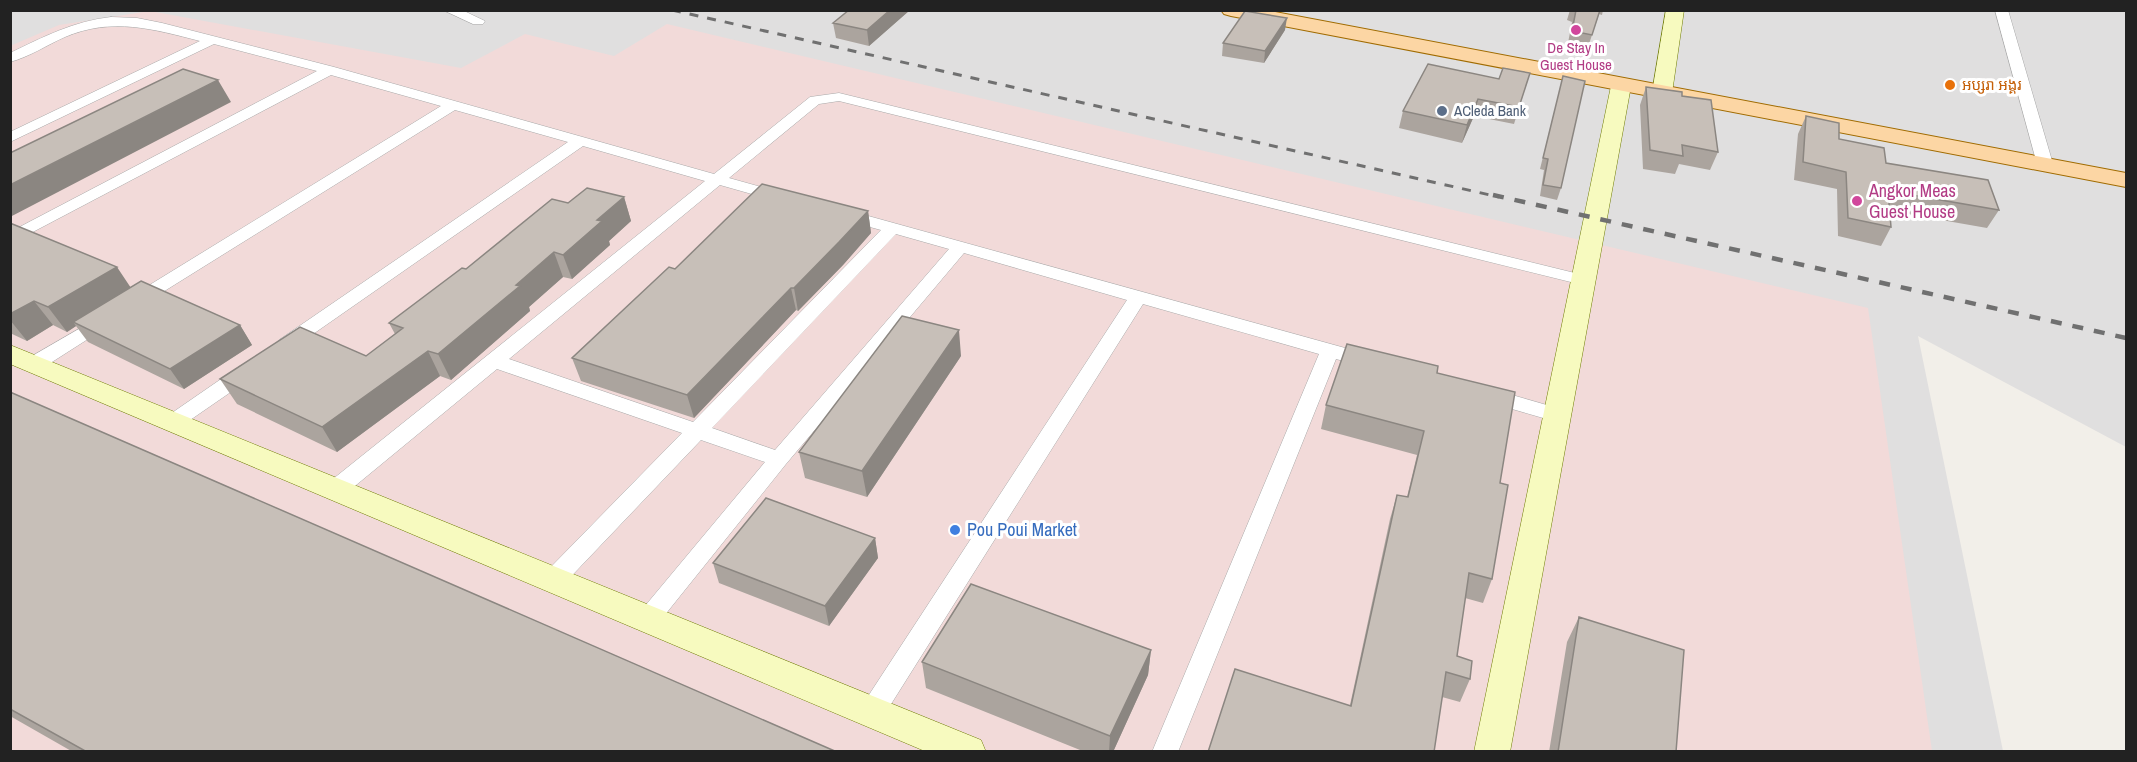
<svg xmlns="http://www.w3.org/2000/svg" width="2137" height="762" viewBox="0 0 2137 762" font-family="'Archivo Narrow','Noto Sans Khmer',sans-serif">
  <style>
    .residential { fill: #e0dfdf }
    .commercial { fill: #f2dad9 }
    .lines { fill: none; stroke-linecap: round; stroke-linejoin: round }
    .street-casing { stroke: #a9a9a9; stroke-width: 1 }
    .secondary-casing { stroke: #707d05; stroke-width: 1 }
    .primary-casing { stroke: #a06b00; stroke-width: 2 }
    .street { fill: #fff; fill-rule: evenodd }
    .secondary { fill: #f7fabf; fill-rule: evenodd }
    .primary { fill: #fcd6a4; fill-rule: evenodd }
    .rail-far1 { stroke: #707070; stroke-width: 3; stroke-dasharray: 9 9; stroke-linecap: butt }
    .rail { stroke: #707070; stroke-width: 4.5; stroke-dasharray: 11 11; stroke-linecap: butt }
    .wall { fill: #aba49e }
    .shaded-wall { fill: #8b8681 }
    .building { fill: #c7bfb8; stroke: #8b8681; stroke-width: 1.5 }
    .hotel-dot { fill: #d1479c; stroke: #fff; stroke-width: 2 }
    .food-dot { fill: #e8710a; stroke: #fff; stroke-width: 2 }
    .service-dot { fill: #5c6f8a; stroke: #fff; stroke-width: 2 }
    .shop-dot { fill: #3f7fe0; stroke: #fff; stroke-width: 2 }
    .labels { text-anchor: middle; stroke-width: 6; stroke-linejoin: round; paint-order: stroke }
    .far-hotel-label { font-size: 15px; fill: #b23c85; stroke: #fff }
    .far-food-label { font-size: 15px; fill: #c56008; stroke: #fff; text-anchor: start }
    .far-service-label { font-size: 15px; fill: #4e5e75; stroke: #fff; text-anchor: start }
    .hotel-label { font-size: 18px; fill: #b23c85; stroke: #fff; text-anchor: start }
    .shop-label { font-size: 18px; fill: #366cbe; stroke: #fff; text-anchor: start }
  </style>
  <rect width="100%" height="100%" fill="#f2efe9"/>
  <path class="residential" d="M10,11H2126V447L1918,336L2003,751H11Z"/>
  <path class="commercial" d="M150,11L461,68L525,34L614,56L667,24L1868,308L1932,751H11L10,46L59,25Z"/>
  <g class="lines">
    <g class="street-casing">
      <path id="street" d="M443,10H462L485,21L483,24H473Z
        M1995,10H2008L2053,164L2051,167H2039L2037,164Z
        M111,17L137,18L162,23L334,67L714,174L810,97L839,93L1583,275L1589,276L1592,280L1589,284L1583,285L839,101L819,104L729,178L786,194L788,197L786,200L780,202L720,185L509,359L693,422L881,230L837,218L835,214L843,209L1374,356L1377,361L1374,366L1367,367L1336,359L1178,752H1152L1319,354L1143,304L881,720L872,723L863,720L859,712L863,704L1127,300L964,253L786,464L656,626L648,629L640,626L636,619L640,612L765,462L701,440L561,587L553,589L545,587L541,580L545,573L682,433L497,369L344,495L336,497L328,495L325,489L328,483L705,181L583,146L293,348L286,350L279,348L277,344L279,340L568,142L455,110L142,305H130L127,301L130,297L441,106L331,75L10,244V232L317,71L214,44L10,142V132L200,41C153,29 112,17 65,37C47,45 29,57 10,62V53C43,37 74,21 111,17ZM896,234L949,249L775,450L712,428Z
        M103,315L110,317L112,321L110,325L41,369L34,370L27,369L24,364L27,359Z
        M247,364L254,366L257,371L254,376L180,427L173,429L166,427L163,422L166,417L240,366Z
        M1488,388L1564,410L1567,415L1564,420L1557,422L1481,400L1478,395L1481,390Z"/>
    </g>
    <g class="secondary-casing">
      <path id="secondary" d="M1666,10H1684L1672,93L1669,97H1655L1652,93Z
        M1621,80L1628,82L1631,86L1510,752H1474L1611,86L1614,82Z
        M10,345L981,740L986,752H927L10,364Z"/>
    </g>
    <g class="primary-casing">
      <path id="primary" d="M1221,10H1265L2126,173V187L1231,16L1224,14Z"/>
    </g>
    <use href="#street" class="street"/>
    <use href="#secondary" class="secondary"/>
    <use href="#primary" class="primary"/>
    <path class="rail-far1" d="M672,10L1499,197"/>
    <path class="rail" d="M1493,195L2126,338"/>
  </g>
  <path class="wall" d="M910,10L869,46L836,38L833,23Z
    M1570,10H1603L1602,15L1599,14L1588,47L1568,43L1572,22L1567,20Z
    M1285,30L1264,63L1222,56L1223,43Z
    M1530,73L1514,124L1474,116L1462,143L1399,128L1403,111L1499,79Z
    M1563,76L1561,188L1557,200L1540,196L1544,170L1540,169Z
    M1646,87L1682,96L1718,152L1710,170L1679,164L1675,174L1643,169L1640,105Z
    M1806,116L1839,139L1886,163L1999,210L1987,228L1890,211L1891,227L1881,246L1838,236L1837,189L1794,180L1798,134Z
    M624,197L631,221L609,241L610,245L572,279L563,277L529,307L530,311L451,380L440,376L337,452L237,404L220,379L366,356L395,334L389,323L466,269L568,203Z
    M868,211L871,233L843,265L798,311L796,310L694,418L581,381L572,358L675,269Z
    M10,223L130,287L240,325L252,345L184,389L88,342L76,326L67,332L53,325L27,341L10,333Z
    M961,356L867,497L805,478L799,452Z
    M1437,373L1500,483L1492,579L1483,603L1465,598L1457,656L1470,679L1460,702L1442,697L1434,752L1350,705L1390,519L1397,495L1407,497L1417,455L1321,429L1326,405Z
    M10,392L837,752H73L10,716Z
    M875,538L878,558L829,626L719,583L713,563Z
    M1579,617L1676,752H1549L1567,642Z
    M1151,650L1148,675L1113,752H1085L926,688L922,662Z"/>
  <path class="shaded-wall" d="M890,10H910L869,46L867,30Z
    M1287,18L1285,30L1264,63L1265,51Z
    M218,80L231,102L10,217V185Z
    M1478,99L1474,116L1462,143L1467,125Z
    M624,197L631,221L609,241L610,245L572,279L563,255L597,220Z
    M868,211L871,233L843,265L798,311L794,288Z
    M554,252L563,277L529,307L530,311L451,380L438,354L516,285Z
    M117,267L133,291L73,322L76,326L67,332L48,307Z
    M791,288L796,310L694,418L687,395Z
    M34,301L53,325L27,341L10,320V314Z
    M240,325L252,345L184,389L170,369Z
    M959,330L961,356L867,497L862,471Z
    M428,351L440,376L337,452L322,427Z
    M875,538L878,558L829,626L825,606Z
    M1151,650L1148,675L1113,752H1109L1110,736Z"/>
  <path class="building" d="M849,10H890L867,30L833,23Z
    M1576,10H1600L1592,35L1572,31Z
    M1245,11L1287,18L1265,51L1223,43Z
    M1428,64L1499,79L1503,68L1530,73L1519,107L1478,99L1467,125L1403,111Z
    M183,69L218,80L10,185V153Z
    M1563,76L1585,81L1561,188L1543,185L1548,159L1543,158Z
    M1646,87L1682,92V96L1711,100L1718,152L1682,145L1683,156L1650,150Z
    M1806,116L1839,123V139L1884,148L1886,163L1988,180L1999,210L1888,191L1891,227L1848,218L1846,172L1803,162Z
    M762,184L868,211L839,242L794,288H791L687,395L572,358L669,267L675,269Z
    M587,188L624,197L597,220L602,221L563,255L554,252L516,285L520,286L438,354L428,351L322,427L220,379L300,327L366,356L403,328L389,323L462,268L466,269L552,199L568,203Z
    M10,223L117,267L48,307L34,301L10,314Z
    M141,281L240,325L170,369L73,322Z
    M902,316L959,330L862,471L799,452Z
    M1347,344L1438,366L1437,373L1515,392L1500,483L1508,485L1492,579L1469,573L1457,656L1472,661L1470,679L1446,672L1434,752H1208L1235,669L1351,706L1397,495L1408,497L1424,431L1326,405Z
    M10,392L837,752H87L10,709Z
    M766,498L875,538L825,606L713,563Z
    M971,584L1151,650L1110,736L922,662Z
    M1579,617L1684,650L1676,752H1558Z"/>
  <g class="hotel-dot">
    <circle cx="1576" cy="30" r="6"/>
    <circle cx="1857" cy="201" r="6"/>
  </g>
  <circle class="food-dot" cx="1950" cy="85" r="6"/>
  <circle class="service-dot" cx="1442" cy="111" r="6"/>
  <circle class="shop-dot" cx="955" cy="530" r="6"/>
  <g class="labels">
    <g class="far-hotel-label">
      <text x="1576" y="53">De Stay In<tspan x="1576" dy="17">Guest House</tspan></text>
    </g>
    <g class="far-food-label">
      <text x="1962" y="90">អប្សរា អង្គរ</text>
    </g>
    <g class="far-service-label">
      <text x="1454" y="116">ACleda Bank</text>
    </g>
    <g class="hotel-label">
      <text x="1869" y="197">Angkor Meas<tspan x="1869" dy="21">Guest House</tspan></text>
    </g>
    <g class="shop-label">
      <text x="967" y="536">Pou Poui Market</text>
    </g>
  </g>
  <rect width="2137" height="762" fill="none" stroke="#222222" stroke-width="24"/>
</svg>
